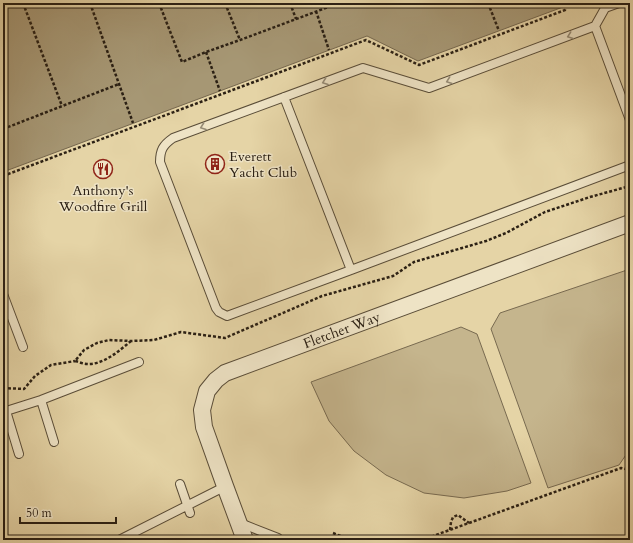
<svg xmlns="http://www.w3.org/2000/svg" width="633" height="543" viewBox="0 0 633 543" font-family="Cardo,serif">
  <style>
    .pitch { fill: #c5b58d; stroke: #786a50 }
    .water { fill: #a69774; stroke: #75674e }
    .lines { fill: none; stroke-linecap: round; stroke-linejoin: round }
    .service-casing { stroke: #5a4d38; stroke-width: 10 }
    .minor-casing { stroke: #5a4d38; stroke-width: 18 }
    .path { stroke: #2b2014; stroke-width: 2.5; stroke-dasharray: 3 2; stroke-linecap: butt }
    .service { stroke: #eee3c5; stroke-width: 8 }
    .minor { stroke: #eee3c5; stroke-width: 16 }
    .oneway { stroke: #968b75 }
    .labels { text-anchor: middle; stroke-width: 3; stroke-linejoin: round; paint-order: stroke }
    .poi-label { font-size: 14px; fill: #2b2014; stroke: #eee3c5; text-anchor: start }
    .street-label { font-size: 14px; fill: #2b2014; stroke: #eee3c5 }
  </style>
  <rect width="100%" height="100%" fill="#e5d4a6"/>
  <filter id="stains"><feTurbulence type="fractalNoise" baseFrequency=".005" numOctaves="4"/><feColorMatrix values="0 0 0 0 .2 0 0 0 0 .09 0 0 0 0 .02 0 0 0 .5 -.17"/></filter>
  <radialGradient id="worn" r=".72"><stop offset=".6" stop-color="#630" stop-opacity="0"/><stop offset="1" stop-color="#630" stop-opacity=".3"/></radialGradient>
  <path class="pitch" d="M630,269V449L619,465L548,488L491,329L500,313Z
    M461,327L477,334L531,483L507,491L464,498L424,493L386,475L354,451L329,421L311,382Z"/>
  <path class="water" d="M3,3H564L563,7L418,61L367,36L3,172Z"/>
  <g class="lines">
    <g class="service-casing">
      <path id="service" d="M608,3L595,26L429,88L363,68L173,138C163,145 160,150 160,162L216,308L219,312L227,316L351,270L630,165
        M605,8L619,3
        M595,26L630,120
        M284,97L351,270
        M3,294L23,347
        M41,400L54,442
        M6,411L19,454
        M3,412L41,400L139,362
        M180,484L190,513
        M240,523L278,538
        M119,540L224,487L225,486"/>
    </g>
    <g class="minor-casing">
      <g id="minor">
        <path id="s1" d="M245,540L225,486L204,427L202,410L207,391L216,380L225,373L630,223"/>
      </g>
    </g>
    <path class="path" d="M23,3L62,106
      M90,3L133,123
      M159,3L182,62L206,52L240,40L339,3
      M225,3L240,40
      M290,3L296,19
      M488,3L499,31
      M316,11L329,50
      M206,52L220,91
      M3,129L119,84
      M3,176L366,40L419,65L565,10L568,3
      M131,341C119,351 103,365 87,364C83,364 79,362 75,361L84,350L97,343L109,340L131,341L154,340L181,332L225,338L322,296L393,276L414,262L486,241L506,233L545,212L590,197L630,186
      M3,388L24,389L35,376L51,365L75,361
      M450,530L451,522L453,517L458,515L469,523
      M333,533L351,540
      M422,540L621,468L630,470"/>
    <use href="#service" class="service"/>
    <use href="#minor" class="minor"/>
  </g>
  <defs><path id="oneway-chevron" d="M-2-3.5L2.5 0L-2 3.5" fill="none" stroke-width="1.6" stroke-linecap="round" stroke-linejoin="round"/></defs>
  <g class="oneway">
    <use href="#oneway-chevron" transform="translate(570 36) rotate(160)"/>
    <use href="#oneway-chevron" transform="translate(449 81) rotate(160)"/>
    <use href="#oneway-chevron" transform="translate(325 82) rotate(160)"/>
    <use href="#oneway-chevron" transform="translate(203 127) rotate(160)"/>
  </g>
  <defs>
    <g id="building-ring" transform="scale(1)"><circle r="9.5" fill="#eee3c5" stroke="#8f2418" stroke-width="1.5"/><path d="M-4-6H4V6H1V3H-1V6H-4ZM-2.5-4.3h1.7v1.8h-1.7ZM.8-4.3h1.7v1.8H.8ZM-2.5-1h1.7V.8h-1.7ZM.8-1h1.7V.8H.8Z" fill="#8f2418"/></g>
    <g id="restaurant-ring" transform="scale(1)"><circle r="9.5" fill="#eee3c5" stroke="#8f2418" stroke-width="1.5"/><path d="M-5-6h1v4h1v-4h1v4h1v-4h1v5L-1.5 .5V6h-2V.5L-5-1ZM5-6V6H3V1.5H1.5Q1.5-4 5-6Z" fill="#8f2418"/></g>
  </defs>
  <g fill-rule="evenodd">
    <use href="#building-ring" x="215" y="164"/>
    <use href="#restaurant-ring" x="103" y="169"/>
  </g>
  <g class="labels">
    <g class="poi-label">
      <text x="229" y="161">Everett<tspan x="229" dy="16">Yacht Club</tspan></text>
      <text x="103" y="195" text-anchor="middle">Anthony's<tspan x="103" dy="16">Woodfire Grill</tspan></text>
    </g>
    <g class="street-label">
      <text dy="5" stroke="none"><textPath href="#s1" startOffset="307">Fletcher Way</textPath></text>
    </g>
  </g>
  <rect width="633" height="543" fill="none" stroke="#e5d4a6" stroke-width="16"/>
  <rect x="4" y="4" width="625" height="535" fill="none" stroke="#2b2014" stroke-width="2"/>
  <rect x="8" y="8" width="617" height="527" fill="none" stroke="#2b2014"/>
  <path d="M20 517v6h96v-6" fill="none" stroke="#2b2014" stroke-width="2"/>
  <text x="26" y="517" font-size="12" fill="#2b2014" stroke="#eee3c5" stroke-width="3" paint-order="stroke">50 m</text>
  <rect width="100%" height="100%" filter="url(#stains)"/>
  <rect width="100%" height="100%" fill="url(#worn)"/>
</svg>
